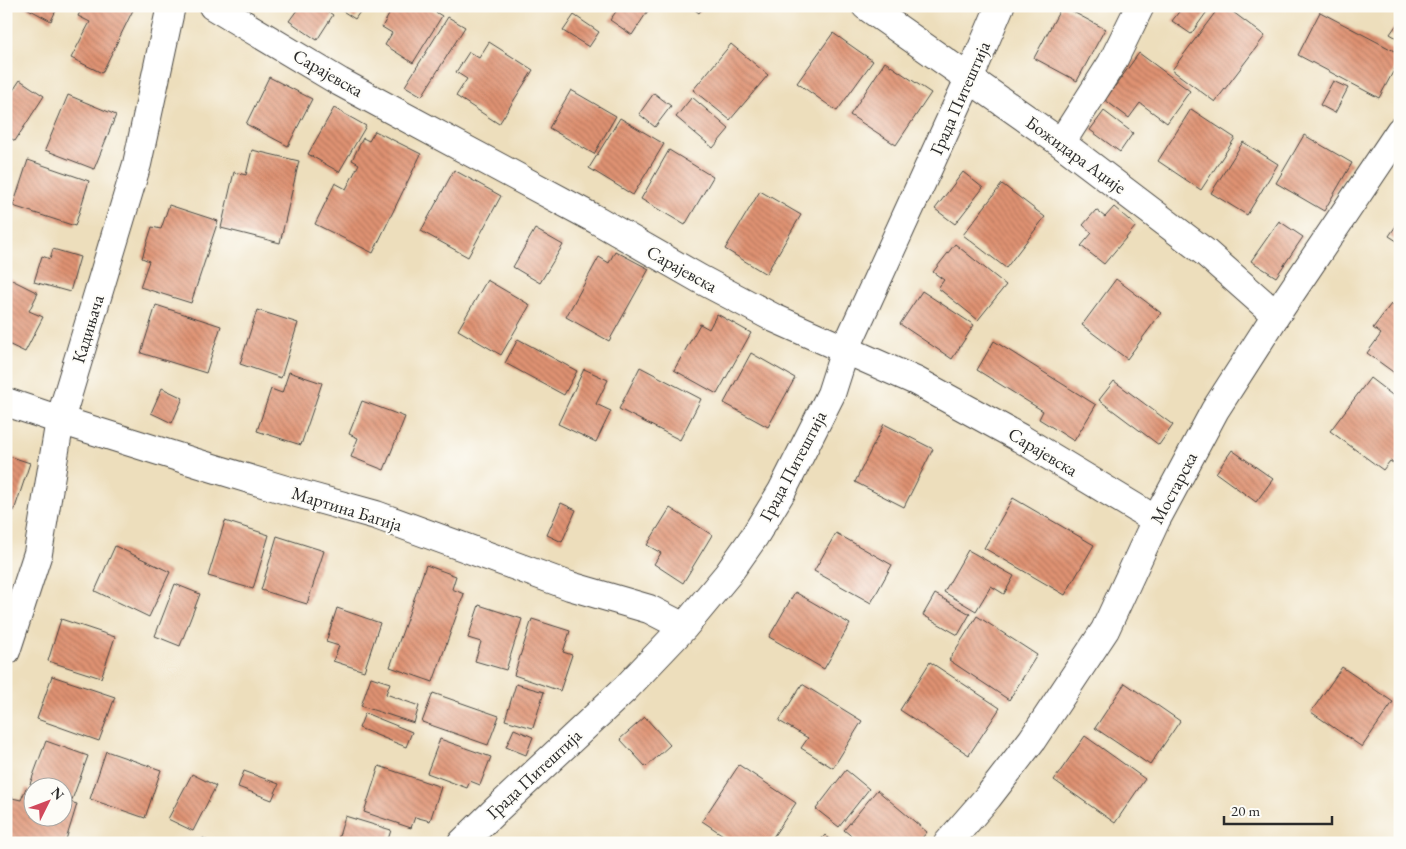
<svg xmlns="http://www.w3.org/2000/svg" width="1406" height="849" viewBox="0 0 1406 849" font-family="'EB Garamond',serif">
  <style>
    .building { fill: url(#building-back-hatch) }
    .lines { fill: none; stroke-linecap: round; stroke-linejoin: round }
    .minor-casing { stroke: #484641; stroke-width: 30 }
    .minor { stroke: #fff; stroke-width: 28 }
    .labels { text-anchor: middle; stroke-width: 4; stroke-linejoin: round; paint-order: stroke }
    .street-label { font-size: 18px; fill: #2b2b2b; stroke: #fdfcf7 }
  </style>
  <defs>
    <pattern id="building-back-hatch" width="6" height="6" patternUnits="userSpaceOnUse" patternTransform="scale(1.25)"><rect width="6" height="6" fill="#df9272"/><path d="M-1 5l2 2M0 0l6 6M5-1l2 2" fill="none" stroke="#b5775e"/></pattern>
  </defs>
  <rect width="100%" height="100%" fill="#fdfcf7"/>
  <filter id="ink" filterUnits="userSpaceOnUse"><feTurbulence type="fractalNoise" baseFrequency=".02" numOctaves="2"/><feDisplacementMap in="SourceGraphic" scale="10" xChannelSelector="R" yChannelSelector="G"/><feConvolveMatrix kernelMatrix="1 2 1 2 8 2 1 2 1" color-interpolation-filters="sRGB"/></filter>
  <filter id="wash" filterUnits="userSpaceOnUse"><feTurbulence type="fractalNoise" baseFrequency=".0096" numOctaves="4" result="noise"/><feDisplacementMap in="SourceGraphic" scale="20" xChannelSelector="R" yChannelSelector="G"/><feGaussianBlur stdDeviation="1.12" result="paint"/><feColorMatrix in="noise" values="0 0 0 0 0 0 0 0 0 0 0 0 0 0 0 0 0 1.4 0 .05"/><feComposite in="paint" operator="in"/></filter>
  <g filter="url(#wash)">
    <rect width="100%" height="100%" fill="#eddebc"/>
    <g id="blocks">
      <path class="building" d="M23,6H58L51,21Z
        M83,6H135L102,73L71,58L90,22L78,16Z
        M300,6H320L333,15L317,40L289,21Z
        M335,6H364L355,19Z
        M394,6H426L442,16L413,63L385,45L392,33L382,27Z
        M620,6H651L632,35L610,20Z
        M690,6H704L699,13Z
        M1062,6L1105,29L1077,81L1034,58Z
        M1177,6H1211L1191,34L1172,21L1181,9Z
        M1220,6H1225L1265,36L1215,102L1172,70Z
        M1320,12L1400,54V59L1379,98L1298,55Z
        M574,15L599,32L589,47L563,31Z
        M448,17L465,27L422,96L405,86Z
        M1400,20V40L1390,34Z
        M833,33L873,61L837,111L797,83Z
        M489,42L533,70L499,124L456,96L467,79L456,72L469,52L479,58Z
        M731,44L768,75L730,120L693,90Z
        M1139,53L1190,91L1167,123L1140,103L1129,118L1105,100Z
        M885,62L931,93L896,145L850,115Z
        M269,77L312,99L288,146L246,124Z
        M20,80L44,96L15,141L6,135V101Z
        M1333,81L1348,88L1335,113L1320,105Z
        M571,90L616,116L594,154L549,128Z
        M654,93L671,106L655,127L639,114Z
        M68,95L116,115L94,169L45,150Z
        M692,97L729,129L713,148L676,117Z
        M334,108L366,126L339,172L308,154Z
        M1191,109L1235,138L1201,190L1158,161Z
        M1104,111L1133,133L1120,152L1090,130Z
        M620,118L664,144L633,195L589,168Z
        M375,131L421,154L373,253L315,224L335,183L346,189L359,164L352,160L363,138L369,141Z
        M1304,135L1352,163L1324,211L1276,183Z
        M1243,142L1278,164L1247,215L1211,193Z
        M252,150L299,161L280,243L221,228L234,172L246,175Z
        M669,150L713,177L685,225L641,199Z
        M28,160L89,181L75,226L13,206Z
        M454,170L501,196L468,257L421,231Z
        M963,172L983,188L955,224L935,209Z
        M1002,184L1045,217L1006,268L963,235Z
        M760,191L801,215L766,274L725,249Z
        M169,205L218,221L191,303L140,287L149,261L142,258L152,227L161,229Z
        M1114,207L1136,226L1104,264L1081,246L1092,233L1083,225L1096,210L1105,217Z
        M1400,220V243L1389,236Z
        M1279,221L1303,237L1276,277L1251,261Z
        M535,229L563,245L540,283L513,267Z
        M955,244L1006,285L978,320L938,288L944,280L933,272Z
        M53,249L80,257L70,292L34,282L42,256L50,259Z
        M615,251L649,269L609,341L566,317L599,257L609,263Z
        M10,279L38,293L29,311L43,317L25,352L6,343V287Z
        M1116,279L1161,313L1127,359L1082,325Z
        M487,280L530,305L501,355L458,330Z
        M922,291L974,325L952,359L900,324Z
        M1391,304L1400,311V377L1367,353L1381,334L1373,328Z
        M156,305L221,326L206,373L141,353Z
        M257,310L298,323L281,378L240,364Z
        M717,314L751,333L717,394L674,370L700,324L709,329Z
        M518,339L577,371L564,395L505,363Z
        M994,341L1096,405L1074,441L1039,419L1043,411L977,370Z
        M751,353L795,378L768,427L724,403Z
        M640,367L701,399L680,440L619,409Z
        M584,369L608,380L596,404L611,411L596,442L558,424Z
        M289,372L322,383L301,445L257,431L271,389L282,393Z
        M1370,378L1400,401V457L1395,464L1390,461L1383,470L1330,431Z
        M1114,381L1173,425L1159,445L1099,400Z
        M162,388L183,398L172,423L151,413Z
        M362,401L405,417L384,470L351,457L358,438L349,434Z
        M884,424L933,449L904,507L855,482Z
        M1232,450L1273,479L1256,502L1216,473Z
        M9,456L30,463L14,511L6,509V464Z
        M1013,498L1094,545L1065,595L984,548Z
        M561,503L576,510L562,542L547,535Z
        M670,508L712,535L683,583L654,564L661,553L647,545Z
        M225,521L269,535L253,589L208,576Z
        M836,533L892,565L871,603L814,571Z
        M277,536L324,551L307,604L261,590Z
        M115,546L170,572L149,617L95,591Z
        M968,550L1014,576L1004,594L991,586L976,611L944,592Z
        M426,565L456,576L452,589L464,594L433,682L390,667Z
        M175,584L200,594L180,646L155,636Z
        M795,592L850,624L824,669L769,637Z
        M935,594L970,614L958,635L923,615Z
        M479,605L522,619L506,670L475,661L481,642L468,638Z
        M337,608L380,623L364,671L333,661L339,646L326,642Z
        M977,616L1037,655L1009,700L949,660Z
        M61,619L115,637L101,678L48,661Z
        M532,619L570,631L563,652L572,655L560,691L514,675Z
        M930,662L1000,708L969,755L900,710Z
        M1342,667L1393,702L1362,747L1311,712Z
        M52,676L115,697L99,741L37,719Z
        M371,677L390,683L386,694L419,706L414,723L361,706Z
        M1125,683L1180,721L1150,765L1095,728Z
        M516,684L544,692L533,728L505,720Z
        M802,684L862,721L833,768L801,748L808,738L779,721Z
        M433,693L499,716L488,745L422,722Z
        M365,713L412,732L406,747L359,728Z
        M645,717L670,745L646,767L620,739Z
        M514,729L533,737L526,755L506,747Z
        M1085,736L1145,779L1115,823L1054,780Z
        M440,739L491,757L480,785L470,781L467,788L427,773Z
        M46,741L88,756L72,800L62,796V786H37L30,784Z
        M106,751L161,770L145,818L90,799Z
        M739,765L796,803L769,843H735L702,821Z
        M379,766L441,787L430,821L415,817L411,828L364,812Z
        M846,770L869,789L839,827L816,809Z
        M244,771L279,784L272,800L238,787Z
        M192,774L216,786L193,831L168,819Z
        M26,788L32,790V816H62V800L77,804L65,843H16L6,839V817L12,798L21,800Z
        M877,790L927,832L918,843H860L844,830Z
        M345,816L391,830L387,843H337Z
        M825,835L833,843H818Z
        M203,838L212,843H200Z"/>
    </g>
  </g>
  <g filter="url(#ink)">
    <use href="#blocks" fill-opacity="0" stroke="#484641" stroke-width="1"/>
    <g class="lines">
      <g class="minor-casing">
        <path id="minor" d="M213,6L340,82L597,220L700,279L774,318L916,381L1020,438L1156,520
          M866,6L1061,143L1206,253L1276,315
          M1061,143L1112,63L1140,6
          M6,402L60,420L213,468L286,490L376,515L570,586L649,609L684,627
          M6,651L38,553L60,420L137,164L171,6
          M462,843L496,810L626,688L684,627L728,574L754,537L782,491L831,394L845,350L969,79L1000,6
          M948,843L988,797L1032,740L1105,630L1156,520L1215,410L1276,315L1400,131"/>
      </g>
      <use href="#minor" class="minor"/>
    </g>
  </g>
  <g class="labels">
    <g class="street-label">
      <text transform="translate(328 73) rotate(30)" y="6">Сарајевска</text>
      <text transform="translate(960 98) rotate(-66)" y="6">Града Питештија</text>
      <text transform="translate(1076 155) rotate(36)" y="6">Божидара Аџије</text>
      <text transform="translate(682 269) rotate(29)" y="6">Сарајевска</text>
      <text transform="translate(88 329) rotate(-73)" y="6">Кадињача</text>
      <text transform="translate(1043 452) rotate(31)" y="6">Сарајевска</text>
      <text transform="translate(793 466) rotate(-62)" y="6">Града Питештија</text>
      <text transform="translate(1174 488) rotate(-62)" y="6">Мостарска</text>
      <text transform="translate(347 509) rotate(17)" y="6">Мартина Багија</text>
      <text transform="translate(534 774) rotate(-43)" y="6">Града Питештија</text>
    </g>
  </g>
  <rect width="1406" height="849" fill="none" stroke="#fdfcf7" stroke-width="25"/>
  <g transform="translate(48 802) rotate(48)"><circle r="24" fill="#fdfcf7" stroke="#a9a8a5"/>
  <path d="M0-4L9 19L0 12L-9 19Z" fill="#d1495b"/>
  <text y="-8" font-size="14" font-weight="bold" text-anchor="middle" fill="#2b2b2b">N</text>
  </g>
  <path d="M1224 816v8h108v-8" fill="none" stroke="#2b2b2b" stroke-width="2.5"/>
  <text x="1231" y="816" font-size="15" fill="#2b2b2b" stroke="#fdfcf7" stroke-width="4" paint-order="stroke">20 m</text>
</svg>
